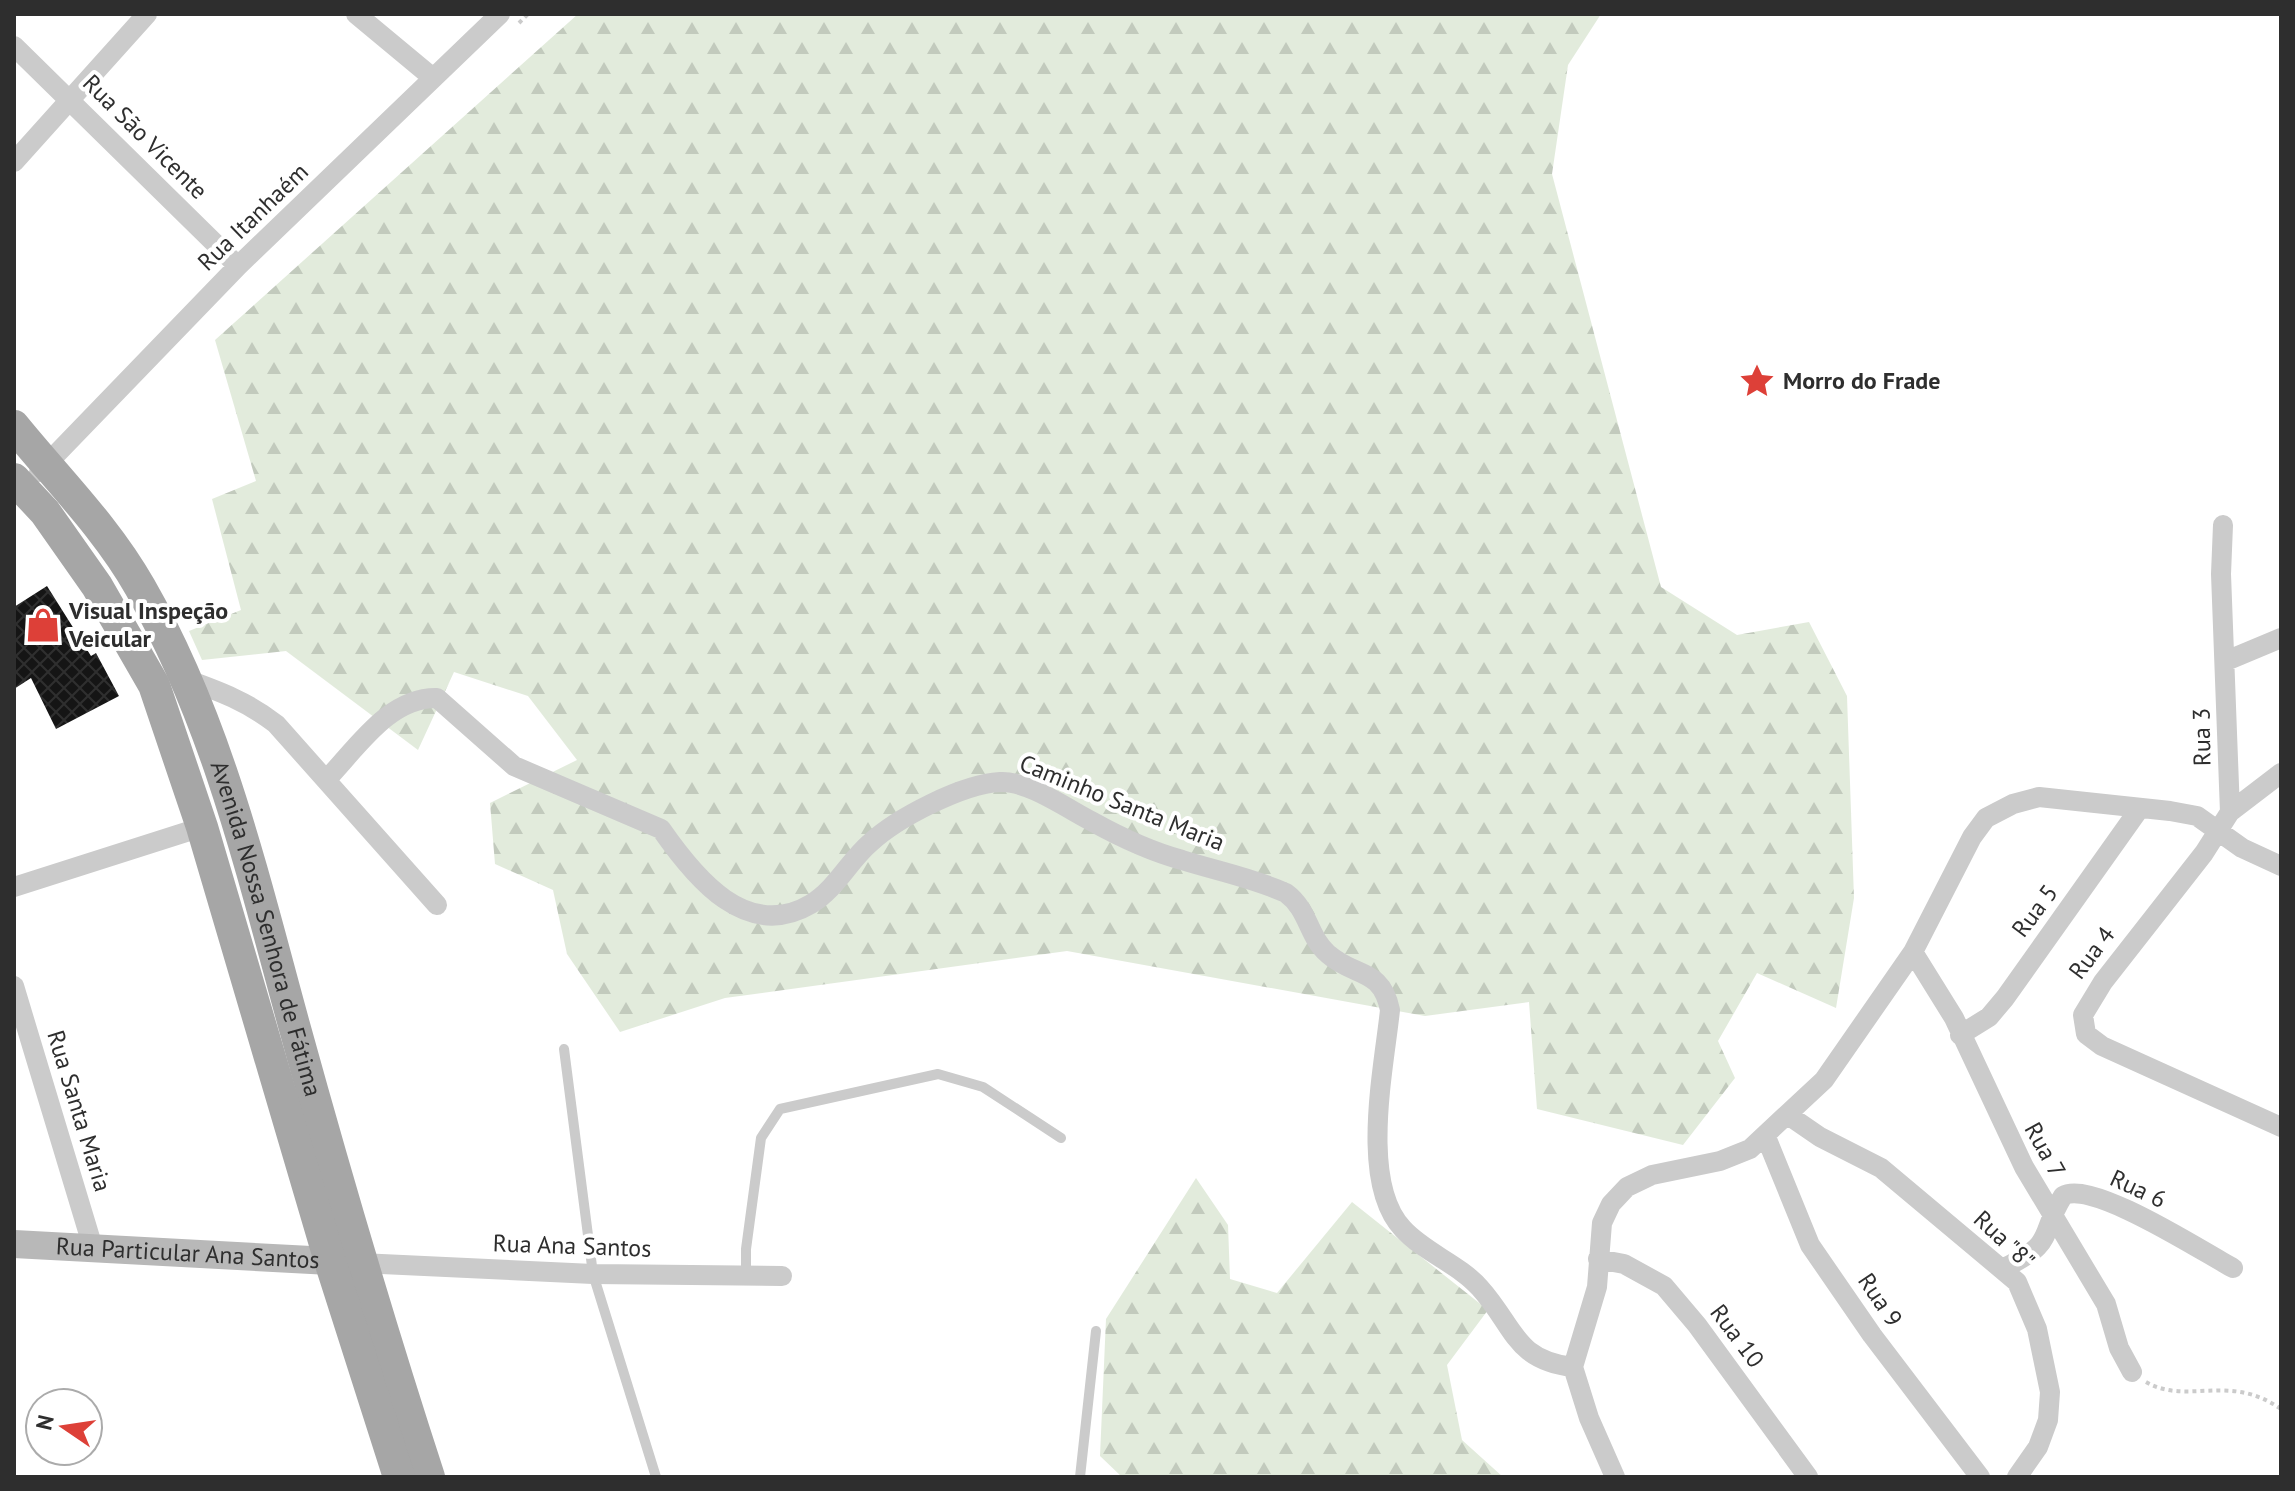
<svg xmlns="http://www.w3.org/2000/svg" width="2295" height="1491" viewBox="0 0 2295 1491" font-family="'PT Sans',sans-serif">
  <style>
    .forest { fill: url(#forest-firs) }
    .building { fill: url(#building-cross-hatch) }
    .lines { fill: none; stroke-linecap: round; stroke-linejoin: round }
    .path { stroke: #cbcbcb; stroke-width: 4; stroke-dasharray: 4 4; stroke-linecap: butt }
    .service { stroke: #cbcbcb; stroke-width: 10 }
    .minor { stroke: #cbcbcb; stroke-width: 20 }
    .secondary { stroke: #b8b8b8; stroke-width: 28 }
    .primary { stroke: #a6a6a6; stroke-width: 32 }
    .labels { text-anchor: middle; stroke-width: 8; stroke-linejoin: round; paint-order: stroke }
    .street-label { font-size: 24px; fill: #2e2e2e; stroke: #fff }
    .poi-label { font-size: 24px; font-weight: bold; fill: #2e2e2e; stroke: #fff; text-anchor: start }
  </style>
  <defs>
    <pattern id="forest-firs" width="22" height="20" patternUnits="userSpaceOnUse" patternTransform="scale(2)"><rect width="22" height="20" fill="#e2ebdc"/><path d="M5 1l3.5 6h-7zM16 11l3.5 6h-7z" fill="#c2cabd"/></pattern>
    <pattern id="building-cross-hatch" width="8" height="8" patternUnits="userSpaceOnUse" patternTransform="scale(2)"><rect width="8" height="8" fill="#151515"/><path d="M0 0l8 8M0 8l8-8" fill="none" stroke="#2f2f2f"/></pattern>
  </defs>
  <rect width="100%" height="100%" fill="#fff"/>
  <path class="forest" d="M578,14H1601L1568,65L1552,174L1661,587L1737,635L1809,622L1847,696L1854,898L1836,1008L1757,973L1718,1041L1735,1078L1683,1145L1537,1109L1529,1002L1425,1016L1067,951L725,998L620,1032L567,954L553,890L495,864L490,803L577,760L528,696L454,672L418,750L286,651L202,660L189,631L241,610L212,499L256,481L215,340Z
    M1196,1178L1228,1225L1230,1279L1277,1293L1352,1202L1488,1310L1447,1365L1462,1440L1503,1477H1122L1100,1456L1106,1319Z"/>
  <path class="building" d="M47,586L91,656L96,653L119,696L56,729L31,678L14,689V607Z"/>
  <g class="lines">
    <path class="path" d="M519,23L528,14
      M2146,1382C2188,1406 2228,1372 2281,1409"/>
    <path class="service" d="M564,1049L593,1274L656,1477
      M746,1275V1249L761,1138L780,1109L938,1074L983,1087L1061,1138
      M1080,1477L1096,1331"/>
    <path class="minor" d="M356,14L433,78
      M14,46L238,266
      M14,162L147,14
      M39,472L238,266L500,14
      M2223,525L2221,574L2230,812
      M2226,661L2281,638
      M185,679C219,691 248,702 276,724L437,905
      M2281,773L2230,812L2204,853L2103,982L2083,1015L2086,1034L2102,1046L2281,1127
      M326,780C357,748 389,697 437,698L514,766L661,829C695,878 747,942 811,904C836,889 849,861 870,843C897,818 962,784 1000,782C1027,780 1069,810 1093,822C1120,837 1153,852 1182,860C1217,871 1253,878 1286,893C1309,910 1308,937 1328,954C1355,978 1381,967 1390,1010C1384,1068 1359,1183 1403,1229C1425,1253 1459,1264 1480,1288C1515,1327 1514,1360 1573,1367
      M14,887L202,827
      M1913,952L1954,1018L2024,1167L2106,1304L2119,1348L2132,1372
      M14,986L94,1251
      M1960,1035L1989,1017L2005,998L2140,808
      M1788,1115L1820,1137L1881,1168L2017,1282L2037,1329L2050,1392L2048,1420L2038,1447L2017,1477
      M1766,1137L1810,1245L1872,1335L1980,1477
      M1598,1259L1624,1264L1664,1286L1697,1325L1808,1477
      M360,1263L593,1274L782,1276
      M2004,1268C2058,1241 2037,1238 2063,1196C2091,1179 2203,1252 2233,1268
      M1615,1477L1589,1418L1573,1367L1597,1287L1602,1223L1611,1204L1627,1187L1652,1175L1720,1161L1750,1149L1824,1080L1913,952L1972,837L1986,818L2013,804L2039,797L2170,811L2197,816L2242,848L2281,866"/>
    <path class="secondary" id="s1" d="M14,1244L349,1262"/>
    <g class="primary">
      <path id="s2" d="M14,426C57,479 106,527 140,587C218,723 253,876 294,1025C336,1177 380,1327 429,1477"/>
      <path d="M14,479L45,512L97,586L154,685L202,827L330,1261L399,1477"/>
    </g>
  </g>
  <defs>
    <g id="sight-bare" transform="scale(2.76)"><path d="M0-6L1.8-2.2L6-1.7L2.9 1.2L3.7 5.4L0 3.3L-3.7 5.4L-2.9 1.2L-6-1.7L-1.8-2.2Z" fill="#dd4038" stroke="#fff" stroke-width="2.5" paint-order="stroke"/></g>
    <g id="shop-bare" transform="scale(2.76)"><path d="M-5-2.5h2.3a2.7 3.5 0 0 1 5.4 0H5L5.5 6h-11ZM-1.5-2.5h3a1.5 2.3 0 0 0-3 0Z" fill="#dd4038" stroke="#fff" stroke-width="2.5" paint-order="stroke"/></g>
  </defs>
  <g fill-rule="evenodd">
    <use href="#sight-bare" x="1757" y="381"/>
    <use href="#shop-bare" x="43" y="625"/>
  </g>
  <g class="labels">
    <g class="street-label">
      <text transform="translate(145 137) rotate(45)" y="8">Rua São Vicente</text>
      <text transform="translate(253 217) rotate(-44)" y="8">Rua Itanhaém</text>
      <text transform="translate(2202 737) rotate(-91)" y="8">Rua 3</text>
      <text transform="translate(1122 803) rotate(22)" y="8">Caminho Santa Maria</text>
      <text transform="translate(2035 911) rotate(-53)" y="8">Rua 5</text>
      <text dy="8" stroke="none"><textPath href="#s2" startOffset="570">Avenida Nossa Senhora de Fátima</textPath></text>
      <text transform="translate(2092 953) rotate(-53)" y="8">Rua 4</text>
      <text transform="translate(79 1111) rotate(73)" y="8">Rua Santa Maria</text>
      <text transform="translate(2045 1150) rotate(61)" y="8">Rua 7</text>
      <text transform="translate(2138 1189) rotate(25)" y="8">Rua 6</text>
      <text transform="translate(2004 1240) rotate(43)" y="8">Rua "8"</text>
      <text transform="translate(572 1246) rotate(2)" y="8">Rua Ana Santos</text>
      <text dy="8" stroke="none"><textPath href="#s1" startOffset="174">Rua Particular Ana Santos</textPath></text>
      <text transform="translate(1880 1300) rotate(56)" y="8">Rua 9</text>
      <text transform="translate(1737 1336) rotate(53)" y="8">Rua 10</text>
    </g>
    <g class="poi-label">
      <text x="1783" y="389">Morro do Frade</text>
      <text x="69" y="619">Visual Inspeção<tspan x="69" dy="28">Veicular</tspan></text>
    </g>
  </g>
  <rect width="2295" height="1491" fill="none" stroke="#2e2e2e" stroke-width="32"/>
  <g transform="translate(64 1427) rotate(283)"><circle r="38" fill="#ffffff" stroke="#ababab" stroke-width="2"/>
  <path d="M0-6L14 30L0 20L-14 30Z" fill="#dd4038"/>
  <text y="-12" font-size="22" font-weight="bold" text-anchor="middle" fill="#2e2e2e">N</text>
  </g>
</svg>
